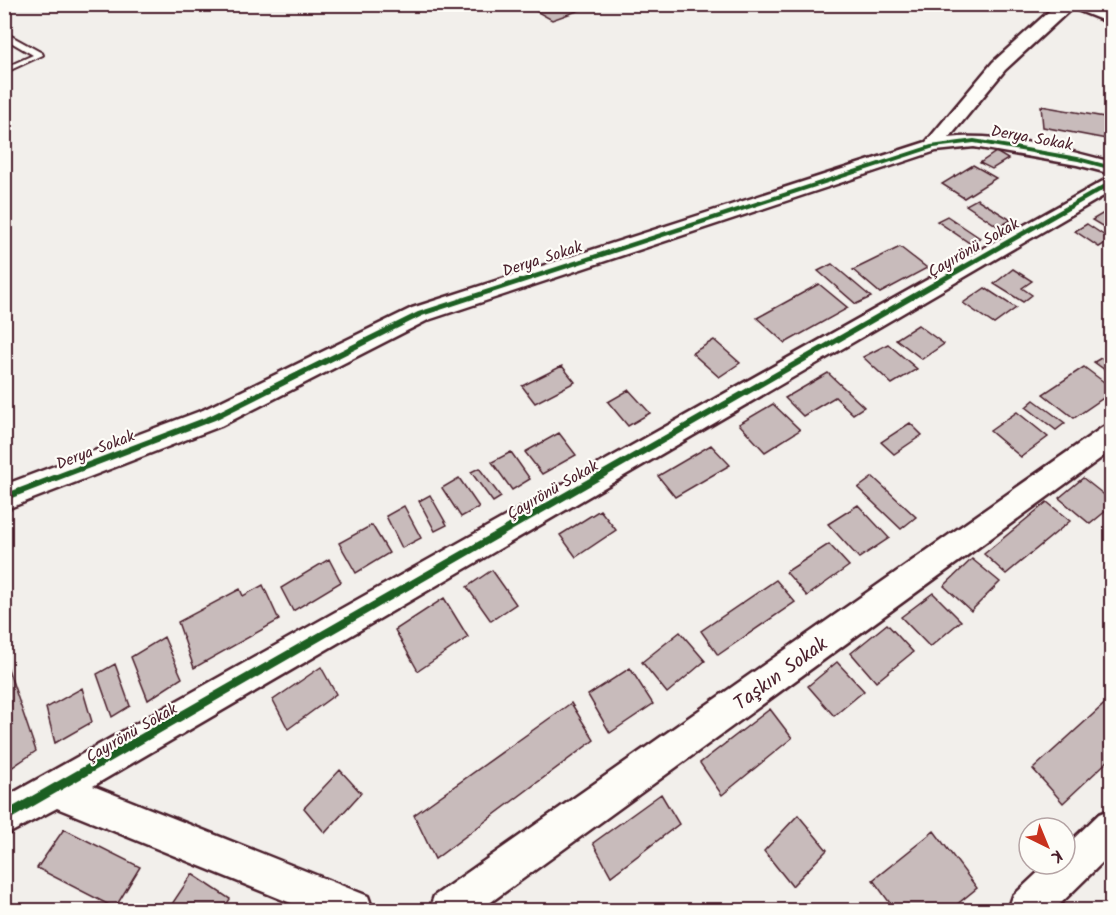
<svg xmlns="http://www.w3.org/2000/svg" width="1116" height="915" viewBox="0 0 1116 915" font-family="Kalam,sans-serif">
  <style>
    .building { fill: #c8bbbb; stroke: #4a1f2b; stroke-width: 1.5 }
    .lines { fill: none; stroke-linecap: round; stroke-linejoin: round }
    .service-casing { stroke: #4a1f2b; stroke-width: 4 }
    .minor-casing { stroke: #4a1f2b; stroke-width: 5 }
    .service { fill: #fdfcf7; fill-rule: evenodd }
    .minor { fill: #fdfcf7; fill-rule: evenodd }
    .cycleway-casing { stroke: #fdfcf7; stroke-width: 3 }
    .cycleway { fill: #1b5e20; fill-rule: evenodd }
    .labels { text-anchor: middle; stroke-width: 4.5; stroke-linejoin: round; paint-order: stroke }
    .street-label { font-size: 16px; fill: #4a1f2b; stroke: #fdfcf7 }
    .near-street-label { font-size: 20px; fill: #4a1f2b; stroke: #fdfcf7 }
  </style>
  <rect width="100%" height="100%" fill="#f2efeb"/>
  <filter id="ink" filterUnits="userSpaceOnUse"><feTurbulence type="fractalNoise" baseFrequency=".0167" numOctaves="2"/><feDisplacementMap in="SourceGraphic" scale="12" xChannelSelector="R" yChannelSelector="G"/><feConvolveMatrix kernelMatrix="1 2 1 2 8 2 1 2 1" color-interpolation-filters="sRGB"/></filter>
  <g filter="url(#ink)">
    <path class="building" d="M571,4L580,10L552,20L525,5Z
      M1041,106L1110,118L1112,140L1043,127Z
      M996,152L1008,159L992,169L980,163Z
      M973,165L996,178L964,198L942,184Z
      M977,199L1011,220L999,227L966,205Z
      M1112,208V232L1092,220Z
      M947,216L980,238L971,244L937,221Z
      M1087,224L1111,240L1099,247L1075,231Z
      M900,247L927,268L880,293L853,270Z
      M832,264L871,297L856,304L818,271Z
      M1013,269L1032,281L1022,288L1032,295L1023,302L994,284Z
      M819,284L848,308L785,343L757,318Z
      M985,288L1016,308L994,324L963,303Z
      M918,325L944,344L922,359L896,339Z
      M714,340L740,363L719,377L692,353Z
      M888,344L917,369L892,384L863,357Z
      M1101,358L1112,366V375L1094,362Z
      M562,366L575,382L535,403L522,386Z
      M1084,367L1112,388V392L1074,418L1043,394Z
      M828,373L864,407L853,414L835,397L803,416L785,398Z
      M629,390L650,413L628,426L608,402Z
      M1034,400L1065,423L1056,430L1026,407Z
      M773,404L800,430L765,452L739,424Z
      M1017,412L1048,437L1021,457L990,431Z
      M910,423L922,435L894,454L881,442Z
      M559,433L576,455L542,474L525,452Z
      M711,445L730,465L675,497L658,476Z
      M511,452L530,479L512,490L492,462Z
      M479,468L501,497L493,502L471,472Z
      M873,477L916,517L901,529L858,488Z
      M459,478L479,507L461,517L442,488Z
      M1083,478L1112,501V506L1090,524L1059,498Z
      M430,495L447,525L435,531L419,501Z
      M1047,502L1070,521L1006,574L984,554Z
      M858,505L889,538L859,558L828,524Z
      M404,506L421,538L402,548L386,516Z
      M600,510L616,530L576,557L560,535Z
      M372,525L389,553L356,573L339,543Z
      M829,544L849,566L807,596L786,572Z
      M329,559L341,582L293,611L281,588Z
      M972,559L1000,582L971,611L944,586Z
      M492,570L516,604L491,621L467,587Z
      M776,580L795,602L718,655L701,631Z
      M263,585L279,620L194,668L178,622L240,589L243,596Z
      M933,593L961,621L930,647L901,617Z
      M444,598L468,637L418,671L395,630Z
      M887,624L913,652L876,682L851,653Z
      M680,632L705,661L667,693L642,662Z
      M164,637L182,678L148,700L131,657Z
      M4,657L36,751L11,768L4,749Z
      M837,662L864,691L834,716L808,686Z
      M115,664L130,706L112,717L97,674Z
      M321,667L336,694L288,729L273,700Z
      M630,668L653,704L610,733L588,695Z
      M82,688L92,722L55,743L46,708Z
      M1111,698L1112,757L1063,803L1033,769Z
      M571,703L594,740L435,859L414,815Z
      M770,709L792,738L722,795L700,763Z
      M340,770L361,793L325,833L304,808Z
      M661,794L679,824L611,876L593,843Z
      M798,815L827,850L792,886L764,851Z
      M64,829L140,867L115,908L37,868Z
      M934,831L977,888L950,910H895L873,880Z
      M192,874L230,899L223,910H168Z"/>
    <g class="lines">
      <g class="service-casing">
        <path id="service" d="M4,32L42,53L43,55L4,73V68L33,55L4,38Z"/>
      </g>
      <g class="minor-casing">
        <path id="minor" d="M1057,4H1091L1112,13V24L1072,8L1005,70L949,138C999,132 1063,149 1112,162V174L1077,165L974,147L936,151L428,320L221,426L4,510V485L203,410L412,308L926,142L993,62Z
          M1112,176V191L93,786L368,896L373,910H308L57,808L4,836V798Z
          M1112,424V450L480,910H429L434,896L1103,427Z
          M1112,809V853L1054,910H1008L1013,896L1047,864H1065V847L1099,814Z"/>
      </g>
      <use href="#service" class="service"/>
      <use href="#minor" class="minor"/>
      <g class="cycleway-casing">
        <path id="cycleway" d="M974,139L1078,157L1112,166V170L1078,161L974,143L934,148L422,316L215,420L4,501V494L209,416L418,312L931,145Z
          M1112,180V185L4,823V812Z"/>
      </g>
      <use href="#cycleway" class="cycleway"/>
    </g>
  </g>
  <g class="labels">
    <g class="street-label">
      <text transform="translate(1032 137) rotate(10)" y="6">Derya Sokak</text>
      <text transform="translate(973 247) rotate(-30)" y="6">Çayırönü Sokak</text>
      <text transform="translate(542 258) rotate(-18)" y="6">Derya Sokak</text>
      <text transform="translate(95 449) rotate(-21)" y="6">Derya Sokak</text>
      <text transform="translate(552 489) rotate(-30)" y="6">Çayırönü Sokak</text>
      <text transform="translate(131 732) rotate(-30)" y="6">Çayırönü Sokak</text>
    </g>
    <g class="near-street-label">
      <text transform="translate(780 673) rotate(-36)" y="7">Taşkın Sokak</text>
    </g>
  </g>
  <rect width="1116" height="915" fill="none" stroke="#fdfcf7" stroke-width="24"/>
  <rect x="12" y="12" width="1092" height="891" fill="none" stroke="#4a1f2b" stroke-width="2" filter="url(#ink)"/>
  <g transform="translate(1047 846) rotate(137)"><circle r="28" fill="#fdfcf7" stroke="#b5a4a5" stroke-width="1.5"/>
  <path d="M0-4.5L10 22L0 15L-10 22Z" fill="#c8321e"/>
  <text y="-9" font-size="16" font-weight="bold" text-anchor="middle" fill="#4a1f2b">K</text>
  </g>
</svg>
